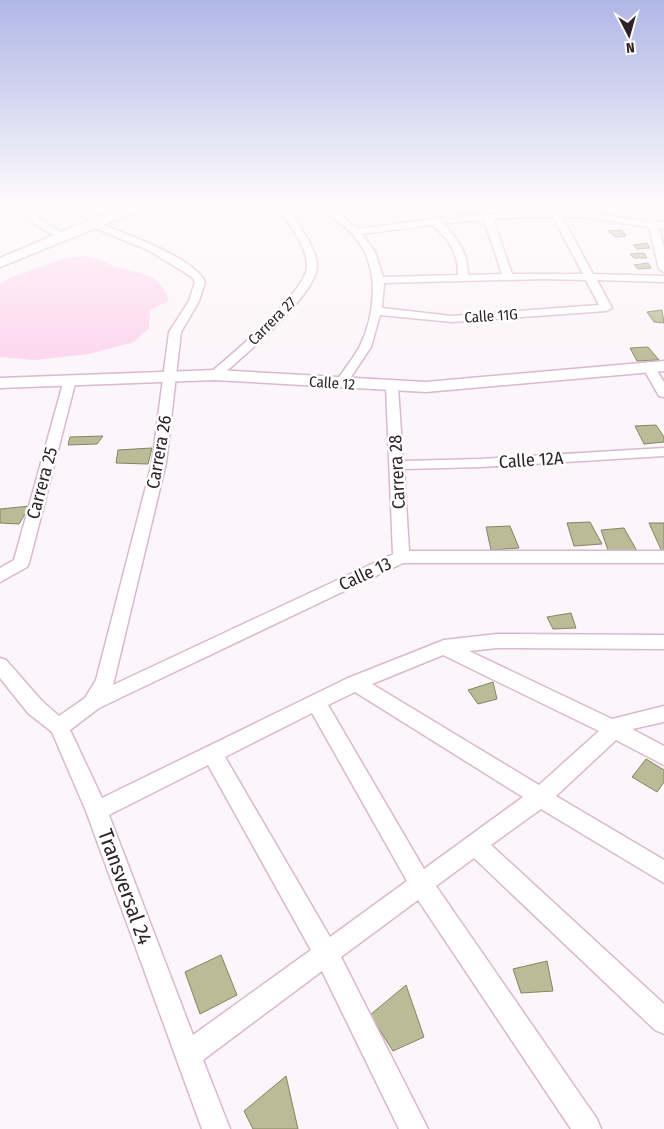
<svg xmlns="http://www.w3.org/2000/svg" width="664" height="1129" viewBox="0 0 664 1129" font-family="'Fira Sans Condensed',sans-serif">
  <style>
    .green { fill: #fdd6ee }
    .building { fill: #bbbb98; stroke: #858463 }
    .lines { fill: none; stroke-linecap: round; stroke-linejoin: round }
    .street-casing { stroke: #dab8cd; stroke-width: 3 }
    .secondary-casing { stroke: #dab8cd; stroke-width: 3 }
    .street { fill: #fff; fill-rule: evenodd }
    .secondary { fill: #fff; fill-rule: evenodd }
    .labels { text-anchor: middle; stroke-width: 5; stroke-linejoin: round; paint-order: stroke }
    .far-street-label { font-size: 15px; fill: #2f222a; stroke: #fff }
    .street-label { font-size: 18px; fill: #2f222a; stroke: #fff }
    .near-street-label { font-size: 21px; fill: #2f222a; stroke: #fff }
  </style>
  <rect width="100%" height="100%" fill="#fcf5f9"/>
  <path class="green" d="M86,256C97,258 106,263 116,267C141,275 158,270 169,301L150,310L149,328L134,342L89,354L34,360L0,357V284L7,279L65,258Z"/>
  <path class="building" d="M622,230L626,236L616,237L608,231Z
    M647,243L650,248L637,249L633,245Z
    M644,253L647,258H634L630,254Z
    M648,263L651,268L638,269L634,265Z
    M662,310L664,323L654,322L647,312Z
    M648,347L659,360L637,361L630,348Z
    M656,425L664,437V442L644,444L635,426Z
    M103,436L97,444L68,445L70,437Z
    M152,448L148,464L116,463L118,450Z
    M30,506L19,524L0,523V509Z
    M590,522L602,544L574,546L567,523Z
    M649,523H664V554H663Z
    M510,526L519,548L491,550L486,527Z
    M624,528L637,551L609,553L601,530Z
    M571,613L576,628L553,629L547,617Z
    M493,682L497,699L478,704L468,690Z
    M646,759L664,770V782L657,792L632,777Z
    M221,955L237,995L200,1014L185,972Z
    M547,961L553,991L521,993L513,969Z
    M406,985L424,1037L393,1051L370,1015Z
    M286,1076L298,1129H253L244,1111Z"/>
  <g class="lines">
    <g class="street-casing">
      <path id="street" d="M20,205H29L39,218L67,236L59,238C42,230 29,222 20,205Z
        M70,205H80L100,220L101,224C126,234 195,258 205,282L199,301L181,332L166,463L113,685L393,554L386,387L388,384H396L398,387L403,461L481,459L664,448V456L481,467L404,469L409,551H664V563H403L99,708L70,730L102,798L348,678L444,640L497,634L664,635V649L497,648L469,651L612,719L664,706V722L632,729L664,746V765L616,740L556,796L664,860V883L541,809L491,845L664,1004V1034L655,1030L474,858L436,886L597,1119L601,1129H571L418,900L341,957L428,1129H399L322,971L203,1060L230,1129H202L86,811L52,732L28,713L0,678V658L6,660L42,701L59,716L85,698L96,680L152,463L169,332L189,301L195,282L192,277L150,251L90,226L88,224L91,222ZM443,655L599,731L539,785L372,684ZM355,692L523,797L424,869L328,705ZM312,713L407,881L330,937L225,757ZM208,765L311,950L193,1035L109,815Z
        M276,205H285C296,220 317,248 317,266C317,295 241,358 219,378H211L209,375L211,372C232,354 306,293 307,266C307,245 287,221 276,205Z
        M318,205H329L358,229L448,217L431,205H442L460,216L550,211L547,205H556L559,211L584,212L648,222L645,205H654L658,222H664V228H659L664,248V272L659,269L649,227L584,217H562L593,274L664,276V282L597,280L612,308L606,311L452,322L380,315L371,347L345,386L341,387L335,383C343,371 352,360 359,348C375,316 380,271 358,241C347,226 331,218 318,205ZM522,217H553L583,274H512L493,219ZM484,220L502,274L468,275C468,253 458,238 442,223ZM432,225C449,239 458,252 458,275L383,277L375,252L362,234ZM544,279L586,280L599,305L452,316L382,308L384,283Z
        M648,362L652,363L664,382V397L659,396L642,366Z
        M70,376L76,380L29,563L27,567L0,582V568L14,560L64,380Z"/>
    </g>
    <g class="secondary-casing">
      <path id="secondary" d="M133,205H153L0,267V258L92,219Z
        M664,361V371L426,392L215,380L0,388V378L215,370L426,382Z"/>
    </g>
    <use href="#street" class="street"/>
    <use href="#secondary" class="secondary"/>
  </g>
  <linearGradient id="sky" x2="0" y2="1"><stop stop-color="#afb7e6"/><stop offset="0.56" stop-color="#fefafc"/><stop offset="1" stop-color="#fefafc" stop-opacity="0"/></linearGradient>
  <rect width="664" height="364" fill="url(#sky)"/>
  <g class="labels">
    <g class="far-street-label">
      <text transform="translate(491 316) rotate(-4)" y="5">Calle 11G</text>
      <text transform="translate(272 321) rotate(-45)" y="5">Carrera 27</text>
      <text transform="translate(332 383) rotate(4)" y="5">Calle 12</text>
    </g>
    <g class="street-label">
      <text transform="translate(159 452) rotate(-80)" y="6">Carrera 26</text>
      <text transform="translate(531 460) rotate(-4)" y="6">Calle 12A</text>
      <text transform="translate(397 472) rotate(-93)" y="6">Carrera 28</text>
      <text transform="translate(42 483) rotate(-75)" y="6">Carrera 25</text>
      <text transform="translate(365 574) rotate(-25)" y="6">Calle 13</text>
    </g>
    <g class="near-street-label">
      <text transform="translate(125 887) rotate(70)" y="7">Transversal 24</text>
    </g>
  </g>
  <g transform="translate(629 35) rotate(174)" stroke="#ffffff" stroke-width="4" paint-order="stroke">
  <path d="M0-4L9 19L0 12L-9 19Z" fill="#2f222a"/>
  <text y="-8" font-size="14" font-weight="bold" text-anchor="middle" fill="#2f222a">N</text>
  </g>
</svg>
